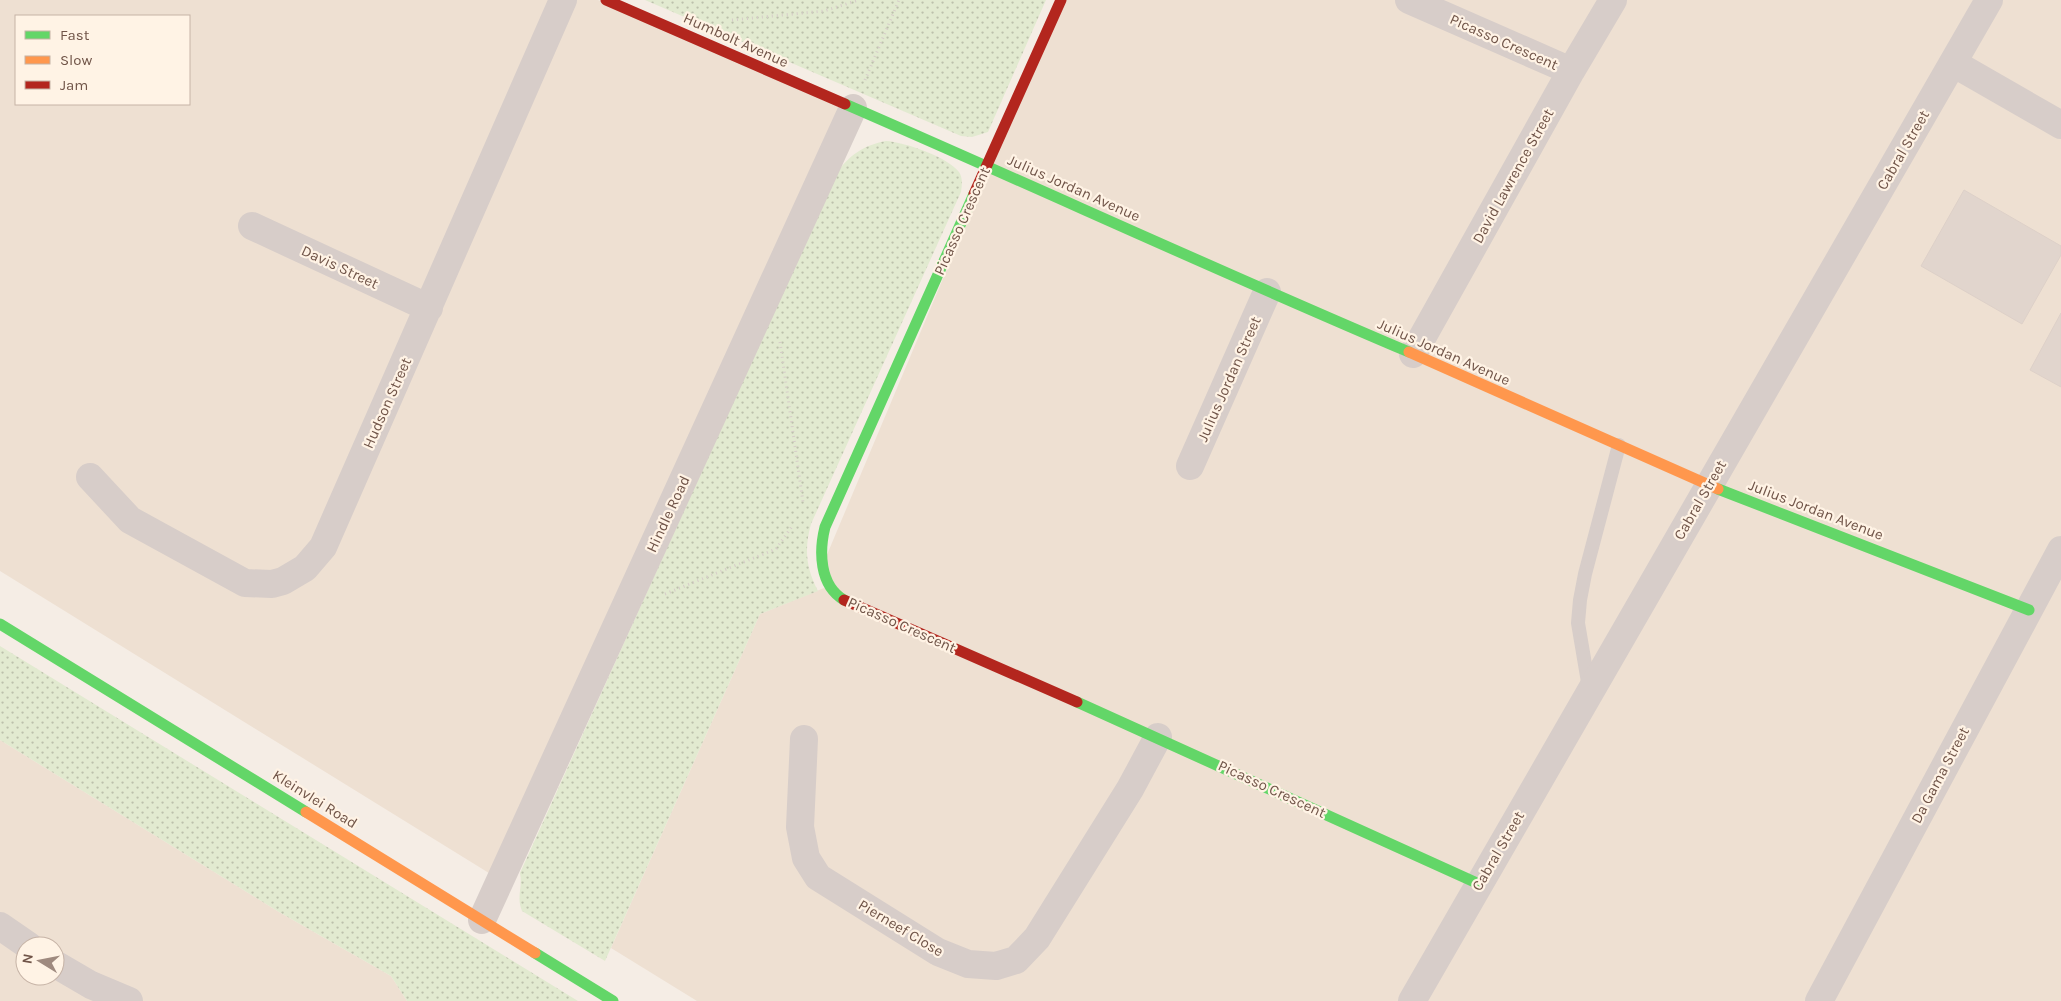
<svg xmlns="http://www.w3.org/2000/svg" width="2061" height="1001" viewBox="0 0 2061 1001" font-family="Karla,sans-serif">
  <style>
    .residential { fill: #eee0d2; fill-rule: evenodd }
    .grass { fill: url(#grass-dots) }
    .building { fill: #e1d5cd; stroke: #ddd0c8 }
    .lines { fill: none; stroke-linecap: round; stroke-linejoin: round }
    .path { stroke: #d6cdc8; stroke-width: 3; stroke-dasharray: 1 4; stroke-linecap: butt }
    .lane { stroke: #d7cdc9; stroke-width: 14 }
    .street { stroke: #d7cdc9; stroke-width: 28 }
    .fast { stroke: #63d668; stroke-width: 11 }
    .slow { stroke: #ff974d; stroke-width: 11 }
    .jam { stroke: #b3261e; stroke-width: 11 }
    .labels { text-anchor: middle; stroke-width: 4.5; stroke-linejoin: round; paint-order: stroke }
    .street-label { font-size: 15px; fill: #705448; stroke: #fff3e5 }
  </style>
  <defs>
    <pattern id="grass-dots" width="8" height="8" patternUnits="userSpaceOnUse" patternTransform="scale(1.25)"><rect width="8" height="8" fill="#e2ead0"/><path d="M2 2h.1M6 6h.1" fill="none" stroke="#bcc0ab" stroke-width="1.8" stroke-linecap="round"/></pattern>
  </defs>
  <rect width="100%" height="100%" fill="#f5ede5"/>
  <path class="residential" d="M0,0H598L849,110L497,878L0,571ZM16,16H189V104H16Z
    M1060,0H2061V1001H697L611,948L760,614L829,586L821,569Z
    M0,740L279,912L391,976L407,1001H0ZM25,946H55V976H25Z"/>
  <path class="grass" d="M645,0H1046L988,132L972,137L961,136Z
    M886,141C904,142 948,157 959,172C963,178 962,185 961,192L811,524C804,549 806,568 818,591L760,614L605,961L522,911C516,896 523,888 520,873L836,174C849,155 864,145 886,141Z
    M0,646L578,1001H407L391,976L279,912L0,740Z"/>
  <path class="building" d="M1964,190L2061,246V255L2022,324L1921,266Z
    M2061,313V387L2030,370Z"/>
  <g class="lines">
    <path class="path" d="M732,20L824,11L859,0
      M865,80L899,0
      M780,342L803,502
      M665,594L776,549L793,525"/>
    <path class="lane" d="M1589,688L1578,623L1580,600L1585,574L1619,445"/>
    <path class="street" d="M1409,0L1571,71
      M1953,63L2061,125
      M252,226L429,308
      M1413,354L1571,71L1613,0
      M1190,466L1267,292
      M90,477L130,520L245,583L272,584L283,581L305,568L323,547L563,0
      M804,739L800,827L806,858L818,877L938,952L968,964L996,966L1016,960L1037,938L1130,789L1158,737
      M482,920L853,108
      M0,926L29,946
      M55,964L91,985L129,1001
      M1412,1001L1989,0
      M1819,1001L2061,550"/>
    <path class="fast" d="M845,104C1034,186 1220,272 1409,352
      M1718,489L2029,610
      M844,600C819,585 819,551 825,527L974,194
      M0,624L306,812
      M1077,702L1479,884
      M535,953L613,1001"/>
    <path class="slow" d="M1409,352L1718,489
      M306,812L535,953"/>
    <path class="jam" d="M606,0L845,104
      M974,194L1061,0
      M844,600L1077,702"/>
  </g>
  <g class="labels">
    <g class="street-label">
      <text transform="translate(736 40) rotate(24)" y="5">Humbolt Avenue</text>
      <text transform="translate(1504 42) rotate(24)" y="5">Picasso Crescent</text>
      <text transform="translate(1903 150) rotate(-60)" y="5">Cabral Street</text>
      <text transform="translate(1513 176) rotate(-61)" y="5">David Lawrence Street</text>
      <text transform="translate(1074 188) rotate(24)" y="5">Julius Jordan Avenue</text>
      <text transform="translate(962 221) rotate(-66)" y="5">Picasso Crescent</text>
      <text transform="translate(340 267) rotate(25)" y="5">Davis Street</text>
      <text transform="translate(1444 352) rotate(24)" y="5">Julius Jordan Avenue</text>
      <text transform="translate(1229 379) rotate(-66)" y="5">Julius Jordan Street</text>
      <text transform="translate(387 403) rotate(-66)" y="5">Hudson Street</text>
      <text transform="translate(1700 500) rotate(-60)" y="5">Cabral Street</text>
      <text transform="translate(1816 510) rotate(21)" y="5">Julius Jordan Avenue</text>
      <text transform="translate(668 514) rotate(-65)" y="5">Hindle Road</text>
      <text transform="translate(902 625) rotate(24)" y="5">Picasso Crescent</text>
      <text transform="translate(1940 775) rotate(-62)" y="5">Da Gama Street</text>
      <text transform="translate(1272 789) rotate(25)" y="5">Picasso Crescent</text>
      <text transform="translate(315 799) rotate(32)" y="5">Kleinvlei Road</text>
      <text transform="translate(1498 851) rotate(-60)" y="5">Cabral Street</text>
      <text transform="translate(901 928) rotate(31)" y="5">Pierneef Close</text>
    </g>
  </g>
  <rect x="15" y="15" width="175" height="90" fill="#fff3e5" stroke="#c6b3a6"/>
  <rect x="25" y="31" width="25" height="8" fill="#63d668" stroke="#c6b3a6"/>
  <text x="60" y="40" font-size="15" fill="#705448">Fast</text>
  <rect x="25" y="56" width="25" height="8" fill="#ff974d" stroke="#c6b3a6"/>
  <text x="60" y="65" font-size="15" fill="#705448">Slow</text>
  <rect x="25" y="81" width="25" height="8" fill="#b3261e" stroke="#c6b3a6"/>
  <text x="60" y="90" font-size="15" fill="#705448">Jam</text>
  <g transform="translate(40 961) rotate(280)"><circle r="24" fill="#fff3e5" stroke="#c6b3a6"/>
  <path d="M0-4L9 19L0 12L-9 19Z" fill="#9f8a7f"/>
  <text y="-8" font-size="14" font-weight="bold" text-anchor="middle" fill="#705448">N</text>
  </g>
</svg>
